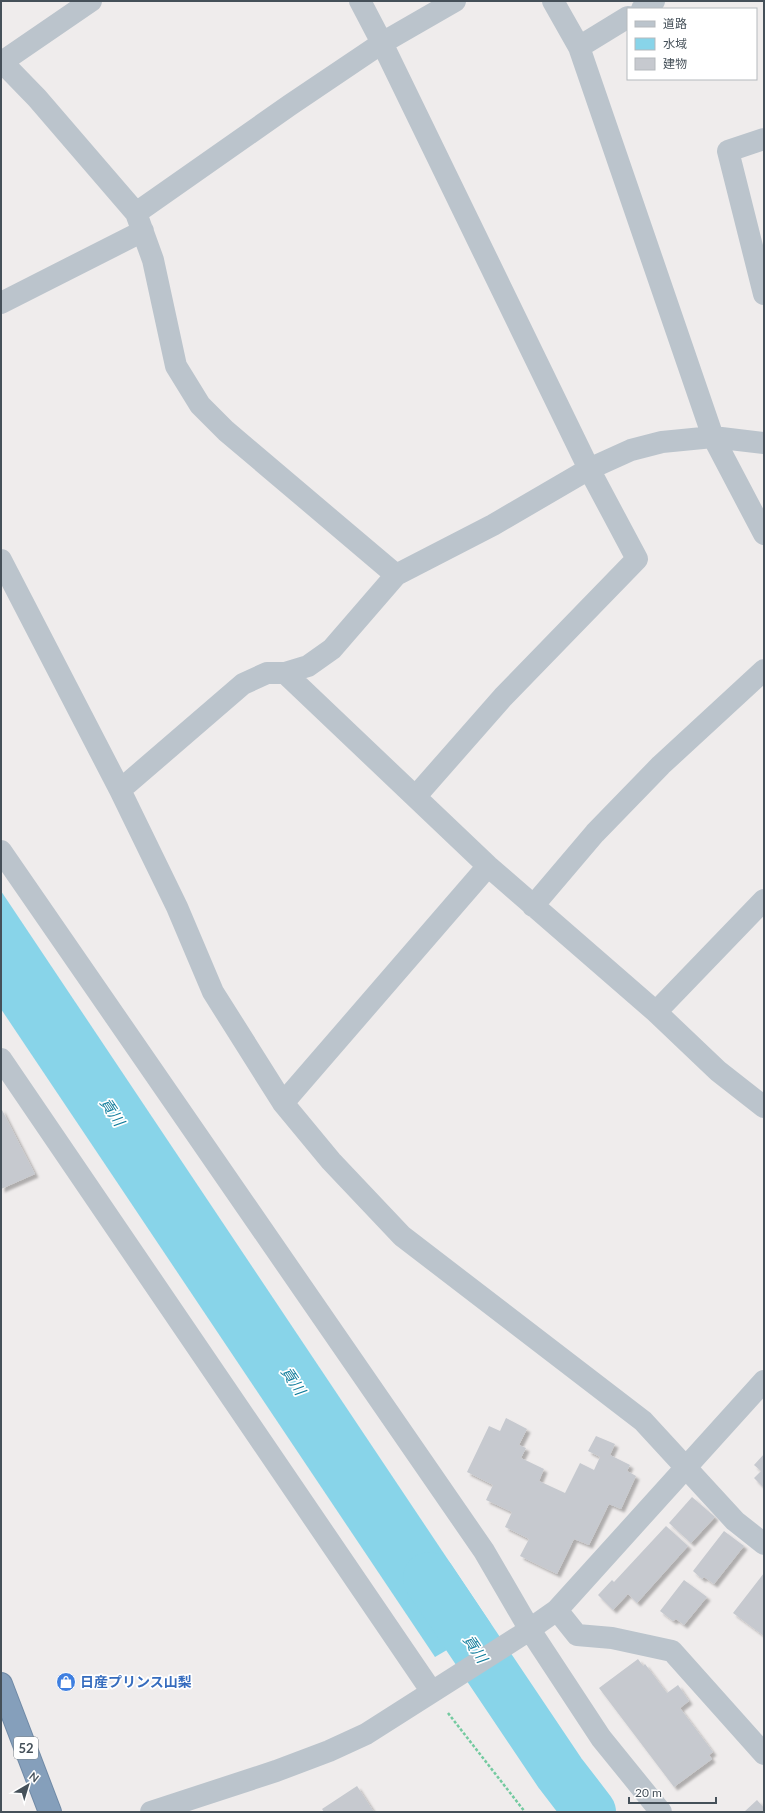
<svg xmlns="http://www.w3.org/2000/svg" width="765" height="1813" viewBox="0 0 765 1813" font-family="Lato,'Noto Sans JP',sans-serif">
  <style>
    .water { fill: #88d4e9 }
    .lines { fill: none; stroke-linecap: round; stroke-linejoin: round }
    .river { stroke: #88d4e9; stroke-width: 52 }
    .building { fill: #c6c9cf; filter: url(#shadow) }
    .highway-casing { stroke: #708aa6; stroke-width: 24 }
    .path { stroke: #74caa0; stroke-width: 2.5; stroke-dasharray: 3 2; stroke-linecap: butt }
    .minor { stroke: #bbc4cc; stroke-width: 22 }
    .highway { stroke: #859fbb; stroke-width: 22 }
    .labels { text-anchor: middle; stroke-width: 3.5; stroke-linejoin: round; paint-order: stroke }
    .shield { fill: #fff; stroke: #7d848b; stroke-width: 1 }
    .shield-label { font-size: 13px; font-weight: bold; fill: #455059 }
    .shop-label { font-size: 14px; font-weight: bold; fill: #366cbe; stroke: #fff; text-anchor: start }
    .water-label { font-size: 15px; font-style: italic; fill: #107c9b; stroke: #fff }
  </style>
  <defs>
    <filter id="shadow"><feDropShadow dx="3.5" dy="3.5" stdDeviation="1" flood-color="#0004"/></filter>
  </defs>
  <rect width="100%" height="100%" fill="#efecec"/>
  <path class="water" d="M1,891L491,1624L435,1657L1,1009Z"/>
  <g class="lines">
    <path class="river" d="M429,1578L560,1773L590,1812"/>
  </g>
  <path class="building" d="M1,1108L35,1174L1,1189Z
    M506,1418L527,1429L519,1445L526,1448L521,1458L544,1469L539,1481L565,1493L580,1463L594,1470L600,1457L588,1451L596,1436L615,1444L610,1455L630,1465L627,1471L636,1476L621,1509L609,1504L589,1545L574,1539L557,1574L520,1556L529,1539L505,1527L512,1512L486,1500L493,1485L467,1472L489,1426L500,1431Z
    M764,1454V1488L754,1478L761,1471L754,1465Z
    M692,1497L715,1517L691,1543L669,1523Z
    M666,1526L688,1546L637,1603L628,1594L613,1610L598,1595L612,1580L614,1582Z
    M724,1531L744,1546L714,1584L704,1577L702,1579L693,1571Z
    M764,1573V1636L733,1613Z
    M684,1580L707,1597L684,1625L676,1619L673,1621L660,1611Z
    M638,1659L643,1666L645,1664L667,1693L678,1685L689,1701L680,1708L713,1752L709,1755L712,1759L674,1787L599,1688Z
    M357,1786L374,1812H324L322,1809Z
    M757,1800L764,1808V1812H744Z"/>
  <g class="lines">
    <g class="highway-casing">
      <path id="highway" d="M1,1684L50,1812"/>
    </g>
    <path class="path" d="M448,1713L525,1812"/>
    <path class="minor" d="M360,1L382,43L589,469L637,559L503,697L416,796
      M553,1L579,47L713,437L764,534
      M642,9L654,1
      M579,47L628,17
      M1,61L37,98L136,213L153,260L176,366L200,405L226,431L396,575
      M2,62L91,1
      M764,139L728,151L764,294
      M136,213L290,105L382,43L455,1
      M1,303L143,231
      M1,560L120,790L177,907L213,992L283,1103L331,1161L402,1236L643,1421L735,1521L764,1544
      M285,673L488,866L656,1012L718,1071L764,1107
      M120,790L243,684L267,673H285L308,666L332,649L396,575L493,525L589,469L631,450L662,442L713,437L764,443
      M1,851L484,1551L530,1630L601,1738L661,1812
      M533,906L595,833L661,765L764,670
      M656,1012L764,900
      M1,1059L432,1692
      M283,1103L488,866
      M557,1610L577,1635L612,1638L672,1651L764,1754
      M151,1812L276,1771L329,1751L366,1734L520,1636L557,1610L764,1381"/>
    <use href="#highway" class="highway"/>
  </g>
  <defs>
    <g id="shop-disc" transform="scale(1)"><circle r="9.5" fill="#3f7fe0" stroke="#fff"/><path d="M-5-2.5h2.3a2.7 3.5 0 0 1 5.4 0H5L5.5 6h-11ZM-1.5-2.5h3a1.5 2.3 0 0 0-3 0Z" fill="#fff"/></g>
  </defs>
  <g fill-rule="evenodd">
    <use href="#shop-disc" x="66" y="1682"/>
  </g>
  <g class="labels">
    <rect class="shield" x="14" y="1737" width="24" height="22" rx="3"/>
    <g class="shield-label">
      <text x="26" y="1753">52</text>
    </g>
    <g class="shop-label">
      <text x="80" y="1687">日産プリンス山梨</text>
    </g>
    <g class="water-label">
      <text transform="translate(112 1112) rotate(56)" y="5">貢川</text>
      <text transform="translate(293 1381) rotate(56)" y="5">貢川</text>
      <text transform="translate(475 1649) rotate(56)" y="5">貢川</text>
    </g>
  </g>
  <rect width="765" height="1813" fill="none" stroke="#455059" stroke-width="4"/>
  <rect x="627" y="8" width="130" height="72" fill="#ffffff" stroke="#b5b9bd"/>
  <rect x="635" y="21" width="20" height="6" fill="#bbc4cc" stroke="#b5b9bd"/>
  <text x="663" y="28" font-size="12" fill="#455059">道路</text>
  <rect x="635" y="38" width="20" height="12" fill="#88d4e9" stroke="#b5b9bd"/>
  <text x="663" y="48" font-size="12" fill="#455059">水域</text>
  <rect x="635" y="58" width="20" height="12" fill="#c6c9cf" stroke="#b5b9bd"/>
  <text x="663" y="68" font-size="12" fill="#455059">建物</text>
  <g transform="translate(28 1785) rotate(38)" stroke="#ffffff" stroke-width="3" paint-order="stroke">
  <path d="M0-3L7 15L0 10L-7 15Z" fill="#455059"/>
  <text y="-6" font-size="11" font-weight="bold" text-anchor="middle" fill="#455059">N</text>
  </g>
  <path d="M629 1797v6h87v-6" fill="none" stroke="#455059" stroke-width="2"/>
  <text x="635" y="1797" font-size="12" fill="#455059" stroke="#ffffff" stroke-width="3" paint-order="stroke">20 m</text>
</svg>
